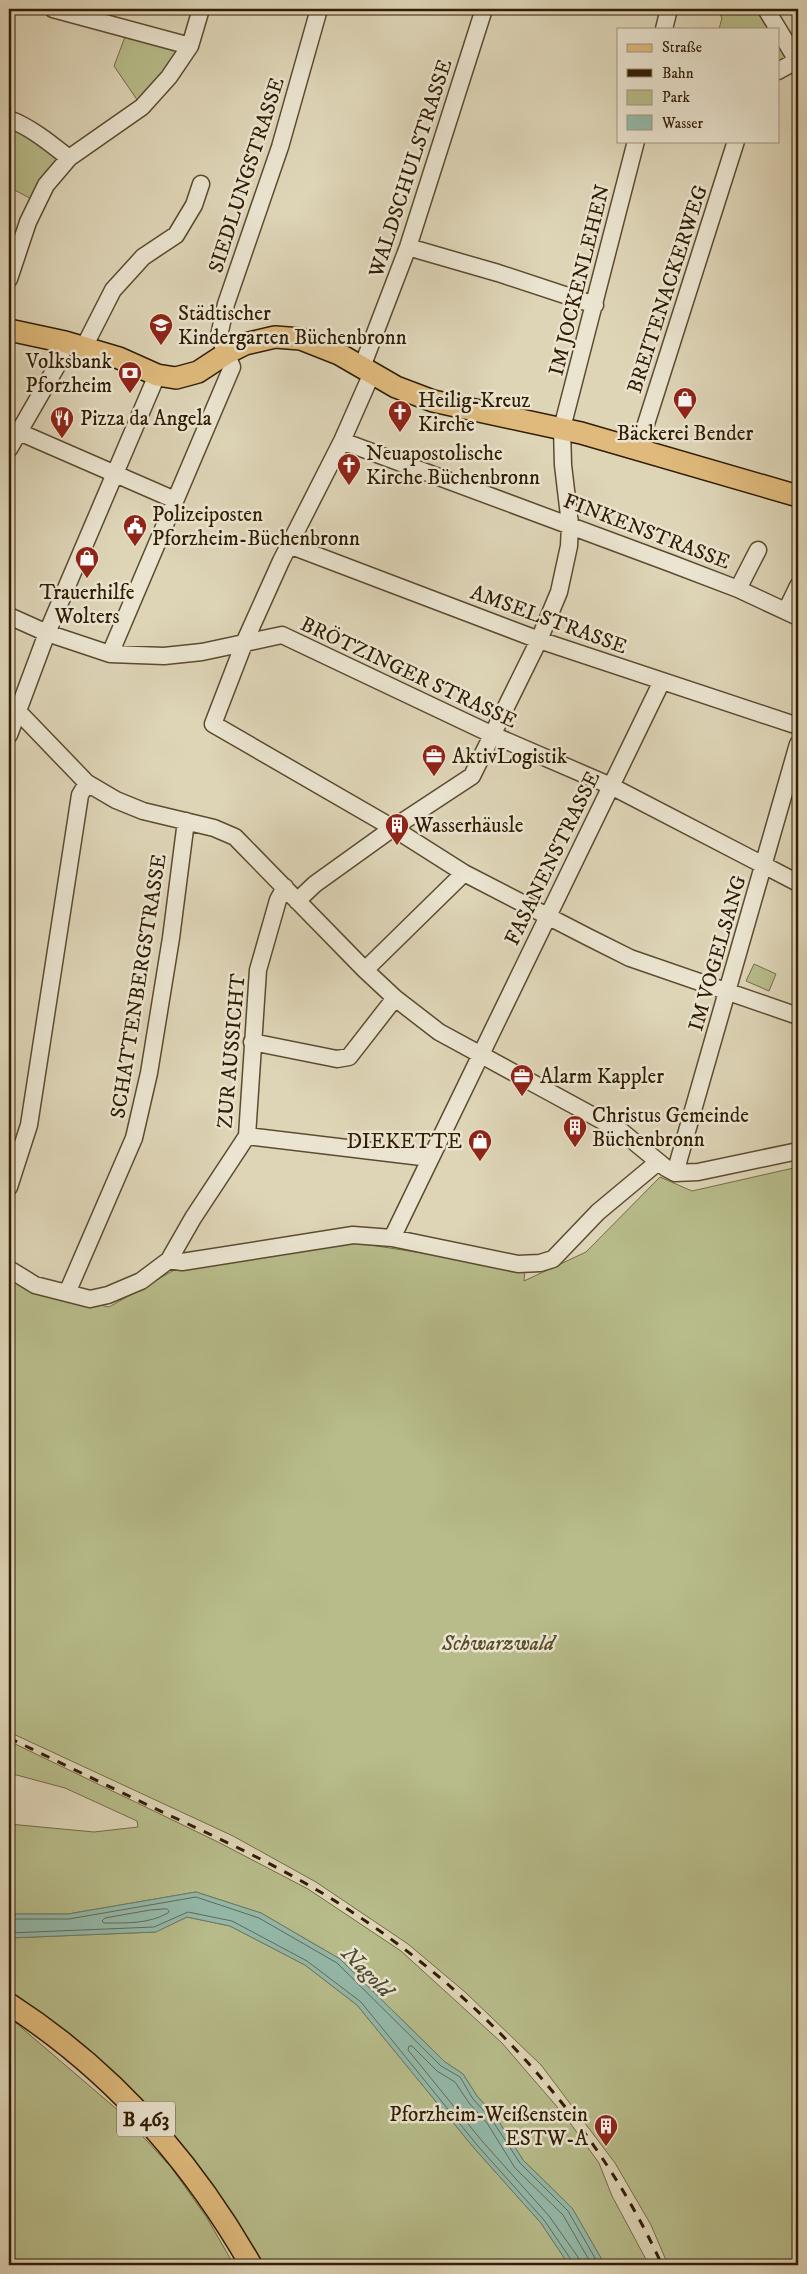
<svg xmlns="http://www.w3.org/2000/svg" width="807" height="2274" viewBox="0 0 807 2274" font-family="'IM FELL DW Pica',serif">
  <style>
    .green { fill: #b7bc8a; stroke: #746c46 }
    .water { fill: #94b9aa; stroke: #6c7b67 }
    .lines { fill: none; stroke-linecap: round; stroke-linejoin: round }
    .shore { stroke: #626b56; stroke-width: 1 }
    .minor-casing { stroke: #5c4b30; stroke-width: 19 }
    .major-casing { stroke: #311d03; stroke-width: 24 }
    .minor { stroke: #eae4d0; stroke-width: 16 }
    .major { stroke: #dfba7c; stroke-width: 21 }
    .rail { stroke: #311d03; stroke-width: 3; stroke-dasharray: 9 9; stroke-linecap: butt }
    .labels { text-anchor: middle; stroke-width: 5; stroke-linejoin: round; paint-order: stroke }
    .shield { fill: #eae4d0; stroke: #685940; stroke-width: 1 }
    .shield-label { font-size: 20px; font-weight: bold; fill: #311d03 }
    .street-label { font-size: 21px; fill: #311d03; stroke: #eae4d0 }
    .poi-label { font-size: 21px; fill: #311d03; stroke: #eae4d0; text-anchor: start }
    .park-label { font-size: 21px; font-style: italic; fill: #594d2c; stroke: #eae4d0 }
    .water-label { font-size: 22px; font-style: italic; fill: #4f4c35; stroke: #eae4d0 }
  </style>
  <rect width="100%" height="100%" fill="#ded5b7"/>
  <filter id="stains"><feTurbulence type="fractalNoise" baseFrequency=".004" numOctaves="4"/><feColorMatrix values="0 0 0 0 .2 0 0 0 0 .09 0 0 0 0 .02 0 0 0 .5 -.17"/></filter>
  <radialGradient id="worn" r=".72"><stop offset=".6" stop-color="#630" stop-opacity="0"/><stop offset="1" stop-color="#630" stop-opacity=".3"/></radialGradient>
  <path class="green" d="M717,9H766L798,61L778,73V29H719L722,18Z
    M128,29L190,46L142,107L114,66Z
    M9,119L69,158L37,202L9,187Z
    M754,964L776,974L769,991L746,981Z
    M798,1167V2265H668L651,2225L615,2163L541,2065L465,1992L408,1944L316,1882L233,1836L9,1732V1273L39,1291L109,1307L176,1269L351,1242L525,1269L524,1281L586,1252L660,1177L692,1191Z
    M9,1741L218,1842L308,1889L401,1951L502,2043L565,2116L599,2163L612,2196L649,2265H605L572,2208L523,2160L496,2117L477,2096L463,2074L445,2062L340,1959L261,1913L196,1892L68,1914H9V1824L94,1832L138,1827L137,1821L65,1788L9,1773Z
    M187,1917L230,1926L305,1965L357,2005L474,2148L541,2223L569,2265H259L214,2192L9,1995V1938L155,1932Z
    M9,2017L120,2112L171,2167L207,2218L234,2265H9Z"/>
  <path class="water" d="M196,1892L261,1913L340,1959L445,2062L463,2074L477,2096L496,2117L523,2160L572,2208L605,2265H569L541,2223L474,2148L357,2005L305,1965L230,1926L187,1917L156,1932L9,1938V1914H68Z"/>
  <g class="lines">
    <path class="shore" d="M167,1909L169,1911L168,1913C148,1924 127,1923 104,1923L102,1921L105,1918L150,1910Z
      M9,1919H69L196,1897L259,1918L337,1963L441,2066L460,2077L473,2099L492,2120L520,2163L568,2211L599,2265
      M9,1933L154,1927L188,1912L232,1921L307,1961L361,2002L477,2145L544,2220L572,2261L573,2265
      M580,2265L578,2257L549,2216L482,2141L408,2050L409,2046H412L437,2071L455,2082L469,2103L487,2123L515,2168L563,2215L592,2265"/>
    <g class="minor-casing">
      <path id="minor" d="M53,9L190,46
        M766,9L798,62
        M664,29L669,9
        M778,71L798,60
        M9,119C32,128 50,143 69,158
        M408,247L498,273L595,305
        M9,279L28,222L46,185L69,158L142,107L169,77L190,46L201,9
        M84,347L113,290L143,257L176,235L194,205L201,184
        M362,367L408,247L484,9
        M372,373L342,441L281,561L245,641L213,724L393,828L464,873L588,937L630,958L798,1016
        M19,432L175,500
        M342,441L670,563L738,589L798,617
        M9,449L58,364L65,342
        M638,449L736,141
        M289,545L539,640L798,726
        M738,589L758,550
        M786,611L798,586
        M9,616L47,633L110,654L164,656L202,652L282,635L493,735L611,786L798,883
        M110,654L232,367L219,336L226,304L280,147L319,9
        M9,702L87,783L116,800L143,811L214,828L235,837L365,970L395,998L439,1032L621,1131L666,1168L675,1173L698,1172L798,1151
        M9,735L47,633L157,375
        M297,901L315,884L393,828L472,776L539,640L559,592L569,546L570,524L563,465L562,428L636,141
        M365,970L464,873
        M252,1042L337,1059L349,1057L395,998
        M247,1136L430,1158
        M675,1173L798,744
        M9,1187L29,1125L80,795L87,783
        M392,1238L662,681
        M169,1260L193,1218L247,1136L258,970L278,900L285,887
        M9,1269L35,1285L90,1299L108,1295L141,1281L169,1260L182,1262L353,1235L392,1238L518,1264L540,1263L553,1259L598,1212L658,1162
        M67,1293L134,1138L149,1073L171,938L186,821"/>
    </g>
    <g class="major-casing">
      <path id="major" d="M9,330L65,342L119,358L157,375L176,378L198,372L227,353L245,344L275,337L301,339L339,354L396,387L433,401L581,433L798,496
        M9,2004C111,2070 191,2160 251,2265"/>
    </g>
    <use href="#minor" class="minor"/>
    <use href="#major" class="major"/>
    <path class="rail" d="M9,1738C63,1764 118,1791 173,1817C233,1845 293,1873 349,1910C481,1996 596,2120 662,2265"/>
  </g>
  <defs>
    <g id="school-pin" transform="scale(1.25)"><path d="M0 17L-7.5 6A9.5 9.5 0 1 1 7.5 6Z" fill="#8f2418" stroke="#eae4d0"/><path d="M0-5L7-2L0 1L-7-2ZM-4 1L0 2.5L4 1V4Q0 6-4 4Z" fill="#fff"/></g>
    <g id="bank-pin" transform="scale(1.25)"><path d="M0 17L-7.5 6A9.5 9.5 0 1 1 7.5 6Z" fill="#8f2418" stroke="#eae4d0"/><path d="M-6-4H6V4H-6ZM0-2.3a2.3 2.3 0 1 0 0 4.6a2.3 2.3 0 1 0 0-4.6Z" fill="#fff"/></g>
    <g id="shop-pin" transform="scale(1.25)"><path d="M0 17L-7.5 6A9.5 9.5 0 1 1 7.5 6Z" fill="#8f2418" stroke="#eae4d0"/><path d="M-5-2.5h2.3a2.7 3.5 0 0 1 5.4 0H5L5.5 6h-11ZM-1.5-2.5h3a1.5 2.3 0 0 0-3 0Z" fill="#fff"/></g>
    <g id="church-pin" transform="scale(1.25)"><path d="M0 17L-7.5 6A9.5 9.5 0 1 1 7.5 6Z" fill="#8f2418" stroke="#eae4d0"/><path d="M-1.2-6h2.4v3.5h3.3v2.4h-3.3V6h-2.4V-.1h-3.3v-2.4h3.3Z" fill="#fff"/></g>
    <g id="restaurant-pin" transform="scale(1.25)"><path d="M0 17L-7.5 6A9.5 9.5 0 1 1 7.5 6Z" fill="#8f2418" stroke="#eae4d0"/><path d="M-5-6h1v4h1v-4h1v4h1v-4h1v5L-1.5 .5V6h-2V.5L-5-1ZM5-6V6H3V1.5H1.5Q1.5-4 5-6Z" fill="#fff"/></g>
    <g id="civic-pin" transform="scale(1.25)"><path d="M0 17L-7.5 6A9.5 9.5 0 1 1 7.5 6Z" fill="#8f2418" stroke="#eae4d0"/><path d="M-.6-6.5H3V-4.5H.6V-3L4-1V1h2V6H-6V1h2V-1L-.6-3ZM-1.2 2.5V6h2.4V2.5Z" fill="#fff"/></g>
    <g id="office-pin" transform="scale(1.25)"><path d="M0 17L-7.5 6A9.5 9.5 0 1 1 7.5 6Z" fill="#8f2418" stroke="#eae4d0"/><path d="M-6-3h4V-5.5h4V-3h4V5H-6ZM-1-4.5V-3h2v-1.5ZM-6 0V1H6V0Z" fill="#fff"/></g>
    <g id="building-pin" transform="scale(1.25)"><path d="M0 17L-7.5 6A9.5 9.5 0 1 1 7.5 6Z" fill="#8f2418" stroke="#eae4d0"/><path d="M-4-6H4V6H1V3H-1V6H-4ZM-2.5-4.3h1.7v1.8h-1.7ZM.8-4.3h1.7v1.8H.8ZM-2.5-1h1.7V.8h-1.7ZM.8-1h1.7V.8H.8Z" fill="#fff"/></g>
  </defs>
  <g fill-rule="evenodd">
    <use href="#school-pin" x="161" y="325"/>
    <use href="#bank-pin" x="130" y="373"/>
    <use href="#shop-pin" x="685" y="399"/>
    <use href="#church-pin" x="400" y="412"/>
    <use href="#restaurant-pin" x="62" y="418"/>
    <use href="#church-pin" x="349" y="465"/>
    <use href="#civic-pin" x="135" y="526"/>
    <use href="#shop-pin" x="87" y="558"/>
    <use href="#office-pin" x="434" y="756"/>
    <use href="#building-pin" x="397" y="825"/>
    <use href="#office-pin" x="522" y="1076"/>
    <use href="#building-pin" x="575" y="1127"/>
    <use href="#shop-pin" x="480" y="1141"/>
    <use href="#building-pin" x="606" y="2126"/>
  </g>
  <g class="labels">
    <rect class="shield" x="117" y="2101.5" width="58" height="35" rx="4"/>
    <g class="shield-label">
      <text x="146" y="2126">B 463</text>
    </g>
    <g class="street-label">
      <text transform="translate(410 168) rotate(-72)" y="7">WALDSCHULSTRASSE</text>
      <text transform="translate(246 175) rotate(-72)" y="7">SIEDLUNGSTRASSE</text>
      <text transform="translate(579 280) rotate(-76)" y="7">IM JOCKENLEHEN</text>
      <text transform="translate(667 289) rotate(-72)" y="7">BREITENACKERWEG</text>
      <text transform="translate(647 531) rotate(21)" y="7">FINKENSTRASSE</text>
      <text transform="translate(549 619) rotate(20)" y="7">AMSELSTRASSE</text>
      <text transform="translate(409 672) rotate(25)" y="7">BRÖTZINGER STRASSE</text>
      <text transform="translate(552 858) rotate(-64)" y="7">FASANENSTRASSE</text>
      <text transform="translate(717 953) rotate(-74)" y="7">IM VOGELSANG</text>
      <text transform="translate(138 986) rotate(-81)" y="7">SCHATTENBERGSTRASSE</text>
      <text transform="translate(231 1051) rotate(-85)" y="7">ZUR AUSSICHT</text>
    </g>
    <g class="poi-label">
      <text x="178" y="320">Städtischer<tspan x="178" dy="24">Kindergarten Büchenbronn</tspan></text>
      <text x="112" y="368" text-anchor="end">Volksbank<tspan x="112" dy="24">Pforzheim</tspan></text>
      <text x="418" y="407">Heilig-Kreuz<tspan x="418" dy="24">Kirche</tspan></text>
      <text x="80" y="425">Pizza da Angela</text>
      <text x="685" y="440" text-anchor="middle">Bäckerei Bender</text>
      <text x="366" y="460">Neuapostolische<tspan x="366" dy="24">Kirche Büchenbronn</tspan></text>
      <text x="152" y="521">Polizeiposten<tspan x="152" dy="24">Pforzheim-Büchenbronn</tspan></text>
      <text x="87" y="599" text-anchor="middle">Trauerhilfe<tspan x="87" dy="24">Wolters</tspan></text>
      <text x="452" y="763">AktivLogistik</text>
      <text x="414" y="832">Wasserhäusle</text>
      <text x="540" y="1083">Alarm Kappler</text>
      <text x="592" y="1122">Christus Gemeinde<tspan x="592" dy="24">Büchenbronn</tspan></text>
      <text x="462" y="1148" text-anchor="end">DIEKETTE</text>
      <text x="588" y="2121" text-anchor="end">Pforzheim-Weißenstein<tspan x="588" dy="24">ESTW-A</tspan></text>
    </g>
    <g class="park-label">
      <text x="498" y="1650">Schwarzwald</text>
    </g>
    <g class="water-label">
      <text transform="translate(368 1971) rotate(45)" y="8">Nagold</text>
    </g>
  </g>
  <rect width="807" height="2274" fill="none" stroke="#ded5b7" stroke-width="30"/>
  <rect x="10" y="10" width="787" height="2254" fill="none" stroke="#311d03" stroke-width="2.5"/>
  <rect x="15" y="15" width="777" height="2244" fill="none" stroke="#311d03"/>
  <rect x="617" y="28" width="162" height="115" fill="#eae4d0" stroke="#a0947e"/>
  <rect x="627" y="44" width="25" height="8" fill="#dfba7c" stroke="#a0947e"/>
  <text x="662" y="52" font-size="15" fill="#311d03">Straße</text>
  <rect x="627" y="69" width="25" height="8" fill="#311d03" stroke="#a0947e"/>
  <text x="662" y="78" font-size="15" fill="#311d03">Bahn</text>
  <rect x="627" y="90" width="25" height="15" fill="#b7bc8a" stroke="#a0947e"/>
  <text x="662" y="102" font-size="15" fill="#311d03">Park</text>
  <rect x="627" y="115" width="25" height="15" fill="#94b9aa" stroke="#a0947e"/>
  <text x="662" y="128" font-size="15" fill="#311d03">Wasser</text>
  <rect width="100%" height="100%" filter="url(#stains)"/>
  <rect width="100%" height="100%" fill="url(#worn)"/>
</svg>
